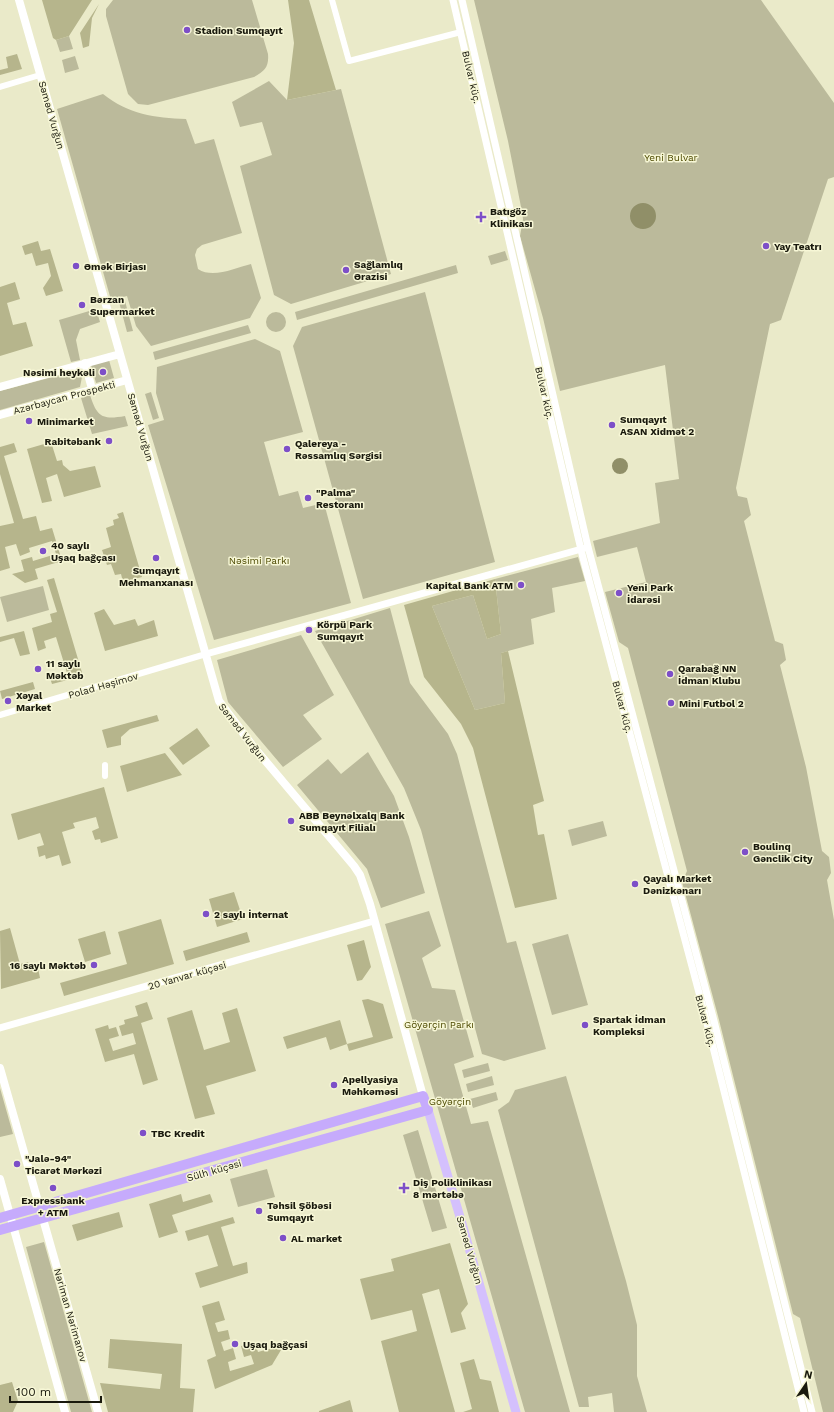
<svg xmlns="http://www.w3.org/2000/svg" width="834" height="1412" viewBox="0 0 834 1412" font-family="'Work Sans',sans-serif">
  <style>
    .green { fill: #bbba9b }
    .forest { fill: #b6b58c }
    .water { fill: #908f68 }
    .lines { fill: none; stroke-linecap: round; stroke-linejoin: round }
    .minor { stroke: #fff; stroke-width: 6 }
    .tertiary { stroke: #fff; stroke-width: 7 }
    .secondary { stroke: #fff; stroke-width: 8 }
    .primary { stroke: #d4c0fd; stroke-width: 9 }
    .trunk { stroke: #c6abfc; stroke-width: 10 }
    .poi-dot { fill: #7d4fc8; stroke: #f7f7d6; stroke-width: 1.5 }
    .labels { text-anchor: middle; stroke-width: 3; stroke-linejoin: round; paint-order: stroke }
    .poi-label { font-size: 10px; font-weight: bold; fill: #19190d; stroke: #f7f7d6; text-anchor: start }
    .street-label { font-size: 10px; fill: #19190d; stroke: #f7f7d6 }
    .park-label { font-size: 10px; fill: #4c4900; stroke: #f7f7d6 }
  </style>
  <rect width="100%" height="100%" fill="#eaeac9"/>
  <path class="green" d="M113,0H252L268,54C269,67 265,71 254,77L148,105L138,104L128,94L106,16V9Z
    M474,0H761L834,103V177L828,179L781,320L770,324L736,488L738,496L747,498L751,515L744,521L775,641L783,644L786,660L780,665L806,767L822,851L829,857L831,873L827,880L834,920V1412H823L800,1318L793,1314L718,1016L682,882L687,871L628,648L619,642L605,592L646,582L637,547L597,557L593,541L660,523L655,483L679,479L665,365L560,391L543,318L520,236L523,219L522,212L508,141Z
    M69,36L73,49L60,52L56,40Z
    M75,56L79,69L65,73L62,60Z
    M269,81L287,100L341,89L391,274L291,304L274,295L240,166L272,155L262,122L240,127L232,102Z
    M103,94C128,114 155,118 186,119L195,144L214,139L242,233L202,245L197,249L195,255L198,269C213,279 235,268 251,264L261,298L250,318L151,346L136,326L127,296L111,300L57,109Z
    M505,251L508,260L491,265L488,256Z
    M456,265L458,273L297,320L295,312Z
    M425,292L495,562L363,599L293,346L302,327Z
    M125,301L133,331L127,332L119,302Z
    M96,309L100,322L80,329L76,340L80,360L71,362L59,320Z
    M266 322a10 10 0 1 1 20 0a10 10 0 1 1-20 0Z
    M248,325L251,333L155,360L153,352Z
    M255,339L280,351L303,432L264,442L279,496L298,491L303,508L324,503L351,603L214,640L148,425L164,420L156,393L157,367Z
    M109,360L114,378L96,383L91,365Z
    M75,371L82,377L80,387L0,410V391Z
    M151,392L159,418L153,420L145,394Z
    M90,395C97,417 102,420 125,416L128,426L92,434L81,398Z
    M578,557L585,581L552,588L555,612L531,619L534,644L501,653L505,703L475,710L432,606L473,595L487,639L501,634L495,579Z
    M43,586L49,610L7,622L0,597Z
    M390,608L410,683L448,734L457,754L507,943L516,941L546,1049L504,1061L482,1054L421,830L404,788L315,631Z
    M301,635L334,695L303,715L322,739L283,767L228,702L217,660Z
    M368,752L394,796L409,837L425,893L381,908L367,869L297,785L328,759L341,774Z
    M603,821L607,836L572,846L568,830Z
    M429,911L441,946L422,958L432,988L455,990L474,1057L454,1064L471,1124L488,1121L570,1412H525L385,924Z
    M568,934L588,1005L552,1015L532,944Z
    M488,1063L490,1071L464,1078L462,1070Z
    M492,1076L494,1085L468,1092L466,1084Z
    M566,1076L626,1281L637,1325V1376L647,1412H614L612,1393L588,1397L589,1407H579L498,1110L509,1102L515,1090Z
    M0,1088L13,1134L0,1137Z
    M496,1092L498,1100L473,1108L470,1099Z
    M418,1130L447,1228L432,1232L403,1135Z
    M267,1169L275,1197L238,1207L230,1179Z
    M44,1242L92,1412H71L26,1247Z"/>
  <path class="forest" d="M42,0H92L69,36L56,40L53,38Z
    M288,0H309L336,90L287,100L294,43Z
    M99,4L92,18L89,46L83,48L80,33Z
    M17,54L22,69L0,75V70L8,68L6,57Z
    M38,241L41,251L50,249L63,291L46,296L43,288L51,276L48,263L36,266L32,253L25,255L22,246Z
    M15,282L20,299L7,303L13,325L26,322L33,346L0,356V287Z
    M51,442L57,461L62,460L63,465L70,471L95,466L101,487L64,497L57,474L46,478L52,501L42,503L27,449Z
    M14,443L17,452L4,456L23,519L36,516L40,531L52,528L62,561L35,569L38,579L25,583L12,574L24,571L21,560L32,557L33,561L56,554L52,541L29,548L30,552L20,556L16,544L5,547L10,568L0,571V526L14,523L0,474V447Z
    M123,512L142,577L123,582L121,574L115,575L111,564L107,565L102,550L111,547L106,528L114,525L113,520L119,518L117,514Z
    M54,578L83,676L52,684L50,678L67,673L56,637L44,641L46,648L38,651L32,628L52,622L50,614L57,612L47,580Z
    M495,579L501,634L487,639L473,595L432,606L475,710L505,703L501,653L508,651L544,801L533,805L538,835L544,834L557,899L515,908L473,748L461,724L424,677L404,605Z
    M104,609L114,625L135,619L138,626L154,620L158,636L105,651L94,613Z
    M24,631L30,654L20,656L14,638L0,642V637Z
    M33,682L35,689L2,699L0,691Z
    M157,715L159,721L130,729L121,737V745L107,748L102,730Z
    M197,728L210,746L183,765L169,748Z
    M165,753L182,775L127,792L120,766Z
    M104,787L118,838L101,843L100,839L95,840L92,831L99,828L96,817L73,823L75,828L62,832L71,863L62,866L59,855L46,859L45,855L39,857L37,847L44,845L40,833L18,840L11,814Z
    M234,892L243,919L217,927L209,899Z
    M161,919L174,964L64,996L60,983L127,964L118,932Z
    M10,928L20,964L28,962L30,970L38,968L40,978L1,989L0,931Z
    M105,931L111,954L85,962L78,939Z
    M247,932L250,942L186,961L183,951Z
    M364,940L371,967L362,980L357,981L347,945Z
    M368,999L383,1004L393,1038L349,1051L347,1044L330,1050L326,1037L287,1049L283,1037L340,1020L347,1044L373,1037L362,1000Z
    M147,1002L153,1019L141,1023L158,1080L143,1085L134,1054L105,1062L95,1029L108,1025L109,1029L116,1027L119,1036L109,1039L113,1051L136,1044L133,1033L122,1036L119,1026L125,1024L124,1020L138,1016L135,1006Z
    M237,1008L256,1071L206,1086L215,1114L195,1119L167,1018L192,1010L204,1050L230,1042L222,1013Z
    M181,1194L183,1202L210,1194L213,1202L172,1215L178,1232L159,1238L149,1204Z
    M119,1212L123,1227L77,1241L72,1225Z
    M233,1217L235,1223L221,1227L233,1266L247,1262L248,1273L200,1288L195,1273L218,1266L208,1235L188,1241L185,1231Z
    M450,1243L468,1304L461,1313L466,1329L451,1333L439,1289L422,1294L455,1412H399L381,1341L417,1331L412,1310L371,1320L360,1279L394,1271L391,1259Z
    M219,1301L225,1320L215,1323L218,1332L228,1330L230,1339L221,1342L224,1351L233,1348L236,1359L228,1362L230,1371L254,1364L251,1355L244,1357L241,1346L255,1342L258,1352L272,1348L281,1350L272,1365L215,1389L207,1360L216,1356L202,1306Z
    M110,1339L182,1344L180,1388L195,1389L193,1412H108L100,1383L160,1389L162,1374L108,1368Z
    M474,1359L480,1379L491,1381L499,1412H463L472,1409L460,1363Z
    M12,1382L18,1401L13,1412H0V1385Z
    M350,1400L353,1412H319V1411Z"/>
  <path class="water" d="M630 216a13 13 0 1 1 26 0a13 13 0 1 1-26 0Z
    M612 466a8 8 0 1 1 16 0a8 8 0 1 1-16 0Z"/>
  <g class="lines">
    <path class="minor" d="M332,0L349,61L461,32
      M0,87L40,75
      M0,715L206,654
      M105,776V765"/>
    <path class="tertiary" d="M453,0L582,554L706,1019L804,1412
      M462,0L588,547L713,1017L812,1412
      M206,654L585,548
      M0,1028L374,921"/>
    <path class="secondary" d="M19,0L219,701L252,745L354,866L360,875L370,904L423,1096
      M85,363L92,389
      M0,387L120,354
      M0,415L127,380
      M0,1068L98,1412
      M0,1179L65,1412"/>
    <path class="primary" d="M428,1110L463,1227L516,1412"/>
    <path class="trunk" d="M0,1218L423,1096L428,1110L0,1230"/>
  </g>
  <g class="poi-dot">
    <circle cx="187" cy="30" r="4"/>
    <path d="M479 211h4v4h4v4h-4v4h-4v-4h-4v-4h4z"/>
    <circle cx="766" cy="246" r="4"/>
    <circle cx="76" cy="266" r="4"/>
    <circle cx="346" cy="270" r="4"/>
    <circle cx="82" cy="305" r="4"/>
    <circle cx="103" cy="372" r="4"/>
    <circle cx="29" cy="421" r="4"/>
    <circle cx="612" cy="425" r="4"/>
    <circle cx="109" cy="441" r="4"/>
    <circle cx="287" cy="449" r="4"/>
    <circle cx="308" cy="498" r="4"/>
    <circle cx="43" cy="551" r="4"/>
    <circle cx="156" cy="558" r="4"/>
    <circle cx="521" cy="585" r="4"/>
    <circle cx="619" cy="593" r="4"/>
    <circle cx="309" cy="630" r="4"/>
    <circle cx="38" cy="669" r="4"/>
    <circle cx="670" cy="674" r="4"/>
    <circle cx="8" cy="701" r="4"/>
    <circle cx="671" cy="703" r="4"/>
    <circle cx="291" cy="821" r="4"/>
    <circle cx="745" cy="852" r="4"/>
    <circle cx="635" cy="884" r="4"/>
    <circle cx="206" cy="914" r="4"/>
    <circle cx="94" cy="965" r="4"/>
    <circle cx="585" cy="1025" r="4"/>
    <circle cx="334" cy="1085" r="4"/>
    <circle cx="143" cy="1133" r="4"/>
    <circle cx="17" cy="1164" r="4"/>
    <circle cx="53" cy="1188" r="4"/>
    <path d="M402 1182h4v4h4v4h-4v4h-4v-4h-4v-4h4z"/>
    <circle cx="259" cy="1211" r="4"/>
    <circle cx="283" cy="1238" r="4"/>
    <circle cx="235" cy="1344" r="4"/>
  </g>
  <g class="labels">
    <g class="poi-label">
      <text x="195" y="34">Stadion Sumqayıt</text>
      <text x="490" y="215">Batıgöz<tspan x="490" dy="12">Klinikası</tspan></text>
      <text x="774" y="250">Yay Teatrı</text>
      <text x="354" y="268">Sağlamlıq<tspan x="354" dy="12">Ərazisi</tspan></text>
      <text x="84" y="270">Əmək Birjası</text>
      <text x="90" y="303">Bərzan<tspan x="90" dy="12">Supermarket</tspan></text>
      <text x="95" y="376" text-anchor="end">Nəsimi heykəli</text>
      <text x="620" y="423">Sumqayıt<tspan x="620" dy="12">ASAN Xidmət 2</tspan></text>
      <text x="37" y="425">Minimarket</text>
      <text x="101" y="445" text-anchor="end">Rabitəbank</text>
      <text x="295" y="447">Qalereya -<tspan x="295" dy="12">Rəssamlıq Sərgisi</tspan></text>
      <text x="316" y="496">"Palma"<tspan x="316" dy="12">Restoranı</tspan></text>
      <text x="51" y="549">40 saylı<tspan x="51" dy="12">Uşaq bağçası</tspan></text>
      <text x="156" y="574" text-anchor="middle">Sumqayıt<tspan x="156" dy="12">Mehmanxanası</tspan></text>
      <text x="513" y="589" text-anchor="end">Kapital Bank ATM</text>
      <text x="627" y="591">Yeni Park<tspan x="627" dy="12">İdarəsi</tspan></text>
      <text x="317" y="628">Körpü Park<tspan x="317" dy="12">Sumqayıt</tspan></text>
      <text x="46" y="667">11 saylı<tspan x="46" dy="12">Məktəb</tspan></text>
      <text x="678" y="672">Qarabağ NN<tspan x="678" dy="12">İdman Klubu</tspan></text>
      <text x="16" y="699">Xəyal<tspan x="16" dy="12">Market</tspan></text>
      <text x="679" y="707">Mini Futbol 2</text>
      <text x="299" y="819">ABB Beynəlxalq Bank<tspan x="299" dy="12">Sumqayıt Filialı</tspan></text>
      <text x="753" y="850">Boulinq<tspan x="753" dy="12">Gənclik City</tspan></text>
      <text x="643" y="882">Qayalı Market<tspan x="643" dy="12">Dənizkənarı</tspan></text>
      <text x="214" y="918">2 saylı İnternat</text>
      <text x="86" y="969" text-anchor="end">16 saylı Məktəb</text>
      <text x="593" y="1023">Spartak İdman<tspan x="593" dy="12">Kompleksi</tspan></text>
      <text x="342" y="1083">Apellyasiya<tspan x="342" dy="12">Məhkəməsi</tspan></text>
      <text x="151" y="1137">TBC Kredit</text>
      <text x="25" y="1162">"Jalə-94"<tspan x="25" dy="12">Ticarət Mərkəzi</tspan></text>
      <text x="413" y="1186">Diş Poliklinikası<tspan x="413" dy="12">8 mərtəbə</tspan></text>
      <text x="53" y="1204" text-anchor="middle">Expressbank<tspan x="53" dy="12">+ ATM</tspan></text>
      <text x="267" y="1209">Təhsil Şöbəsi<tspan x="267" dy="12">Sumqayıt</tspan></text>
      <text x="291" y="1242">AL market</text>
      <text x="243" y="1348">Uşaq bağçasi</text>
    </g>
    <g class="street-label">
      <text transform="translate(472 77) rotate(77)" y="4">Bulvar küç.</text>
      <text transform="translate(52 115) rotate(74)" y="4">Səməd Vurğun</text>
      <text transform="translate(545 393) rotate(77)" y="4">Bulvar küç.</text>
      <text transform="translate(64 397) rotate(-15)" y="4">Azərbaycan Prospekti</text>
      <text transform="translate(141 427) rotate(74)" y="4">Səməd Vurğun</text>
      <text transform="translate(103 685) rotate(-16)" y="4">Polad Həşimov</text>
      <text transform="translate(623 707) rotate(75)" y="4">Bulvar küç.</text>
      <text transform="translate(243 732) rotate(52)" y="4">Səməd Vurğun</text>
      <text transform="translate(187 975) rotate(-16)" y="4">20 Yanvar küçəsi</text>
      <text transform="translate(706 1021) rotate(75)" y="4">Bulvar küç.</text>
      <text transform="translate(214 1170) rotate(-16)" y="4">Sülh küçəsi</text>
      <text transform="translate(470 1250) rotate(74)" y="4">Səməd Vurğun</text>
      <text transform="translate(71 1315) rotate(74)" y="4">Nəriman Nərimanov</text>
    </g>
    <g class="park-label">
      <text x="671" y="161">Yeni Bulvar</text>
      <text x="259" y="564">Nəsimi Parkı</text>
      <text x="439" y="1028">Göyərçin Parkı</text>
      <text x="450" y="1105">Göyərçin</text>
    </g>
  </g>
  <g transform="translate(806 1384) rotate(13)" stroke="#f7f7d6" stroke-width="3" paint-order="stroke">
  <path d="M0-3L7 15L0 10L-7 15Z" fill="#19190d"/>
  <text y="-6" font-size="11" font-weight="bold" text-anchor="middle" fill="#19190d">N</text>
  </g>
  <path d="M10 1396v6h91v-6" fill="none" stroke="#19190d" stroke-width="2"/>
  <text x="16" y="1396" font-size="12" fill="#19190d" stroke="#f7f7d6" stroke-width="3" paint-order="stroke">100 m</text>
</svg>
